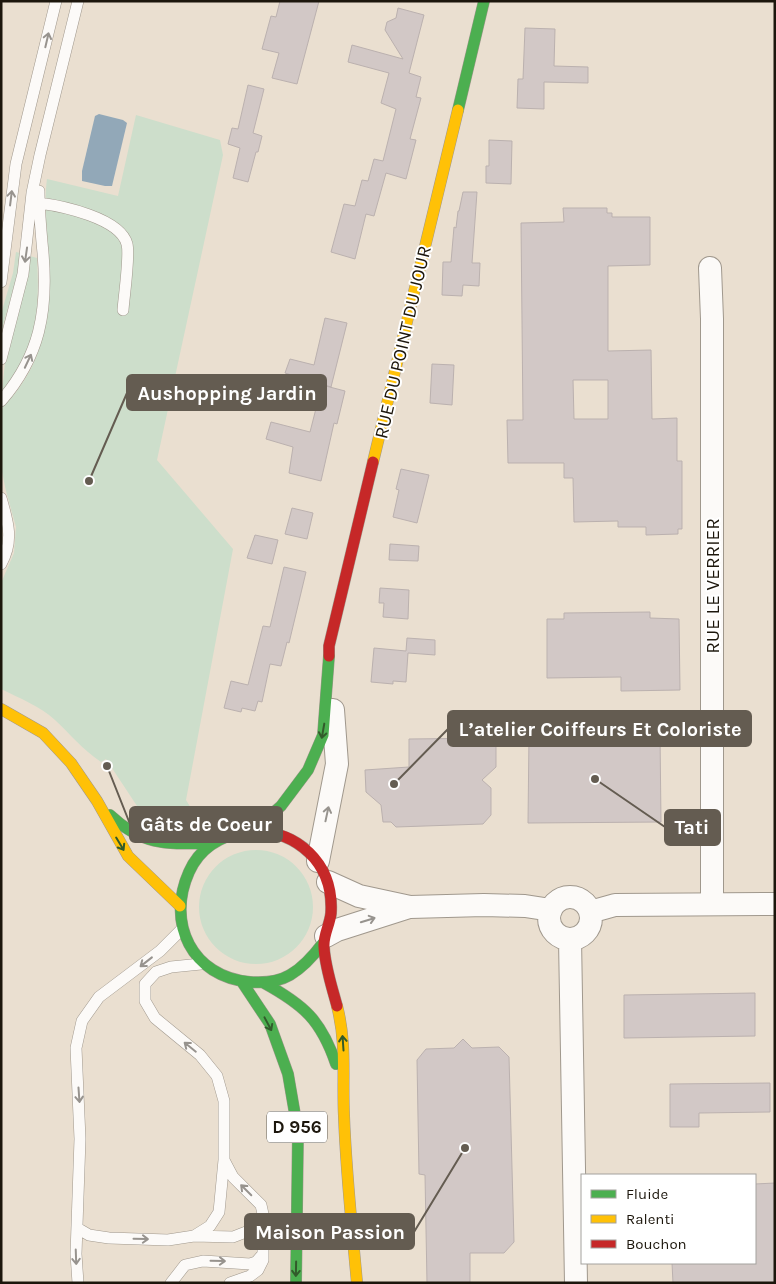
<svg xmlns="http://www.w3.org/2000/svg" width="776" height="1284" viewBox="0 0 776 1284" font-family="Karla,sans-serif">
  <style>
    .green { fill: #cddecb }
    .water { fill: #92a8b8 }
    .building { fill: #d2c8c6; stroke: #bbb1af; fill-rule: evenodd }
    .lines { fill: none; stroke-linecap: round; stroke-linejoin: round }
    .lane-casing { stroke: #a0988d; stroke-width: 12 }
    .street-casing { stroke: #a0988d; stroke-width: 24 }
    .fast-casing { stroke: #a0988d; stroke-width: 12 }
    .slow-casing { stroke: #a0988d; stroke-width: 12 }
    .jam-casing { stroke: #a0988d; stroke-width: 12 }
    .lane { stroke: #fcfaf8; stroke-width: 11 }
    .street { stroke: #fcfaf8; stroke-width: 22 }
    .fast { stroke: #4caf50; stroke-width: 11 }
    .slow { stroke: #ffc107; stroke-width: 11 }
    .jam { stroke: #c62828; stroke-width: 11 }
    .oneway { stroke: #97938e }
    .oneway2 { stroke: #325b2b }
    .labels { text-anchor: middle; stroke-width: 4; stroke-linejoin: round; paint-order: stroke }
    .shield { fill: #fff; stroke: #605c55; stroke-width: 1 }
    .shield-label { font-size: 18px; font-weight: bold; fill: #1c160c }
    .street-label { font-size: 19px; fill: #1c160c; stroke: #fff }
    .leader { fill: none; stroke: #645c51; stroke-width: 2 }
    .callout-dot { fill: #645c51; stroke: #fff; stroke-width: 2 }
    .callout { fill: #645c51; stroke: #645c51; stroke-width: 2 }
    .callout-label { font-size: 20px; text-anchor: middle; font-weight: bold; fill: #fff }
  </style>
  <rect width="100%" height="100%" fill="#eadfd0"/>
  <path class="green" d="M136,115L220,140L223,155L157,460L233,549L186,800L197,818L185,829L166,832L145,823L136,812L139,809L106,759L101,762C82,749 71,735 55,720C40,706 19,698 1,689V583L14,553L16,527L6,491L1,467V409C43,368 51,319 49,263C48,235 43,208 47,179L118,196Z
    M16,252L20,253L17,276L1,333V314L13,273Z
    M30,256L37,258C39,294 39,335 20,367C15,376 8,383 2,392L5,362Z
    M199 907a57 57 0 1 1 114 0a57 57 0 1 1-114 0Z"/>
  <path class="water" d="M99,114L123,120L127,123L112,186H105L82,181V171L95,116Z"/>
  <path class="building" d="M280,1H319L297,84L272,78L279,53L262,49L271,16L276,17Z
    M398,8L424,15L409,73L421,77L416,97L421,98L410,139L416,140L406,179L386,173L374,216L366,214L355,259L331,252L344,204L355,206L362,180L368,181L374,159L383,161L396,109L381,103L389,73L348,62L352,45L403,59L385,30L387,22L396,18Z
    M525,28L555,29L554,66L588,67V83L544,82V109L517,108L518,79H523Z
    M248,85L264,89L253,133L262,136L258,152H256L248,182L233,178L240,148L228,144L232,128L238,129Z
    M489,140L512,141L511,184L486,183V166H489Z
    M463,192H477L472,263H480L479,286L463,285L462,296L442,295L443,262H451L454,227L456,228L458,211H459Z
    M563,208H607V213H612V217H650V265L608,266V351L651,350L652,419L677,418V461H682V529H678V534L646,535V527H618V521L574,522L573,478H564V463H508L507,420H523L521,223L564,222ZM573,380H608V419H574Z
    M325,318L347,323L331,387L285,373L290,359L314,365Z
    M432,364L454,365L452,405L430,403Z
    M322,385L345,391L337,424L334,423L321,481L289,473L293,447L266,439L271,422L310,432Z
    M401,469L429,475L417,523L393,517L399,490L396,489Z
    M292,508L313,513L307,539L285,534Z
    M255,535L278,540L272,564L247,558Z
    M390,544L419,546L418,561L389,560Z
    M284,567L306,572L289,643L287,642L281,666L270,664L262,702L258,701L255,711L242,708L241,712L224,708L231,681L248,685L263,626L270,627Z
    M380,588L409,590L408,619L383,617L384,603H379Z
    M650,612V618L679,619L680,690L621,691V677L547,678V619H564V613Z
    M407,638L435,640V655L408,653L406,682L393,681V684L371,682L374,648L406,651Z
    M660,734L661,822L528,823L529,736Z
    M496,738V767L482,780L491,788V815L483,824L396,827L391,822H383L381,805L366,792L365,770L409,767V739Z
    M755,993V1036L624,1038V995Z
    M463,1039L472,1048L499,1047L509,1057L514,1242L504,1253H470V1283H427L425,1175L419,1174L417,1060L426,1049L454,1048Z
    M770,1083V1112L699,1113V1127H670V1084Z
    M775,1183V1283H673L672,1263H755V1184Z"/>
  <g class="lines">
    <g class="lane-casing">
      <path id="lane" d="M39,203C62,206 120,218 127,244C130,256 124,296 123,310
        M1,282L16,164L56,1
        M1,359L23,274L32,193L40,155L78,1
        M1,401C40,356 48,311 43,253C41,232 39,212 39,191
        M1,498C8,522 14,541 1,564
        M201,964L171,967L156,972L145,984V1001L155,1018L200,1055L217,1076L224,1101V1160L233,1177L261,1205L263,1214V1260L258,1270L250,1276L230,1283
        M77,1228L89,1235L109,1238L168,1240L194,1236L210,1226L219,1212L224,1160
        M194,1236L233,1237L256,1228L263,1215
        M78,1283L76,1254L80,1139L76,1048L82,1021L99,997L160,951L182,929
        M171,1283L185,1265L203,1261L250,1264L256,1262L263,1254"/>
    </g>
    <g class="street-casing">
      <path id="street" d="M710,268L712,319V904
        M318,861L337,764L333,710
        M328,882L359,896L410,907L484,905L525,906L551,910
        M549 918a21 21 0 1 1 42 0a21 21 0 1 1-42 0Z
        M590,912L615,905L775,904
        M326,936L337,930L409,907
        M570,939L576,1283"/>
    </g>
    <g class="fast-casing">
      <path id="fast" d="M458,110L484,1
        M110,815C144,847 168,844 212,843
        M255,829L281,806L308,770L323,735L329,656
        M248,831C222,835 200,847 189,872C166,923 192,977 250,982C263,983 278,982 290,975C304,967 314,955 323,943
        M242,982L270,1024L288,1074L298,1132L296,1283
        M264,983C304,1005 321,1020 336,1064"/>
    </g>
    <g class="slow-casing">
      <path id="slow" d="M373,462L458,110
        M1,709L43,733L71,763L97,801L128,856L180,906
        M337,1006C347,1044 342,1078 344,1116C346,1172 352,1227 357,1283"/>
    </g>
    <g class="jam-casing">
      <path id="jam" d="M329,656V646L373,462
        M248,831C297,829 334,863 331,913C330,925 323,935 324,947C325,967 332,987 337,1006"/>
    </g>
    <use href="#lane" class="lane"/>
    <use href="#street" class="street"/>
    <use href="#fast" class="fast"/>
    <use href="#slow" class="slow"/>
    <use href="#jam" class="jam"/>
  </g>
  <defs><path id="oneway-shaft" d="M-6 0H5M1.5-3L5.5 0L1.5 3" fill="none" stroke-width="1.6" stroke-linecap="round" stroke-linejoin="round" transform="scale(1.25)"/></defs>
  <g class="oneway">
    <use href="#oneway-shaft" transform="translate(47 40) rotate(-77)"/>
    <use href="#oneway-shaft" transform="translate(11 198) rotate(-83)"/>
    <use href="#oneway-shaft" transform="translate(26 255) rotate(98)"/>
    <use href="#oneway-shaft" transform="translate(28 361) rotate(-65)"/>
    <use href="#oneway-shaft" transform="translate(327 814) rotate(-78)"/>
    <use href="#oneway-shaft" transform="translate(368 920) rotate(-17)"/>
    <use href="#oneway-shaft" transform="translate(146 962) rotate(142)"/>
    <use href="#oneway-shaft" transform="translate(190 1047) rotate(-141)"/>
    <use href="#oneway-shaft" transform="translate(79 1095) rotate(86)"/>
    <use href="#oneway-shaft" transform="translate(246 1190) rotate(-135)"/>
    <use href="#oneway-shaft" transform="translate(141 1239) rotate(1)"/>
    <use href="#oneway-shaft" transform="translate(76 1257) rotate(88)"/>
    <use href="#oneway-shaft" transform="translate(218 1261) rotate(1)"/>
  </g>
  <g class="oneway2">
    <use href="#oneway-shaft" transform="translate(323 731) rotate(100)"/>
    <use href="#oneway-shaft" transform="translate(120 844) rotate(59)"/>
    <use href="#oneway-shaft" transform="translate(268 1024) rotate(62)"/>
    <use href="#oneway-shaft" transform="translate(343 1043) rotate(-94)"/>
    <use href="#oneway-shaft" transform="translate(296 1269) rotate(91)"/>
  </g>
  <g class="labels">
    <rect class="shield" x="267" y="1111.5" width="60" height="31" rx="4"/>
    <g class="shield-label">
      <text x="297" y="1133">D 956</text>
    </g>
    <g class="street-label">
      <text transform="translate(402 342) rotate(-77)" y="7">RUE DU POINT DU JOUR</text>
      <text transform="translate(712 586) rotate(-90)" y="7">RUE LE VERRIER</text>
    </g>
  </g>
  <path class="leader" d="M89 481L127 393M394 784L448 729M107 766L130 824M595 779L665 827M465 1148L414 1232"/>
  <g class="callout-dot">
    <circle cx="89" cy="481" r="5"/>
    <circle cx="394" cy="784" r="5"/>
    <circle cx="107" cy="766" r="5"/>
    <circle cx="595" cy="779" r="5"/>
    <circle cx="465" cy="1148" r="5"/>
  </g>
  <g class="callout">
    <rect x="127" y="375" width="199" height="35" rx="5"/>
    <rect x="448" y="711" width="303" height="35" rx="5"/>
    <rect x="130" y="807" width="152" height="35" rx="5"/>
    <rect x="665" y="810" width="55" height="35" rx="5"/>
    <rect x="245" y="1214" width="169" height="35" rx="5"/>
  </g>
  <g class="callout-label">
    <text x="227" y="400">Aushopping Jardin</text>
    <text x="600" y="736">L’atelier Coiffeurs Et Coloriste</text>
    <text x="206" y="831">Gâts de Coeur</text>
    <text x="692" y="834">Tati</text>
    <text x="330" y="1239">Maison Passion</text>
  </g>
  <rect width="776" height="1284" fill="none" stroke="#1c160c" stroke-width="5"/>
  <rect x="581" y="1174" width="175" height="90" fill="#ffffff" stroke="#a4a29e"/>
  <rect x="591" y="1190" width="25" height="8" fill="#4caf50" stroke="#a4a29e"/>
  <text x="626" y="1199" font-size="15" fill="#1c160c">Fluide</text>
  <rect x="591" y="1215" width="25" height="8" fill="#ffc107" stroke="#a4a29e"/>
  <text x="626" y="1224" font-size="15" fill="#1c160c">Ralenti</text>
  <rect x="591" y="1240" width="25" height="8" fill="#c62828" stroke="#a4a29e"/>
  <text x="626" y="1249" font-size="15" fill="#1c160c">Bouchon</text>
</svg>
